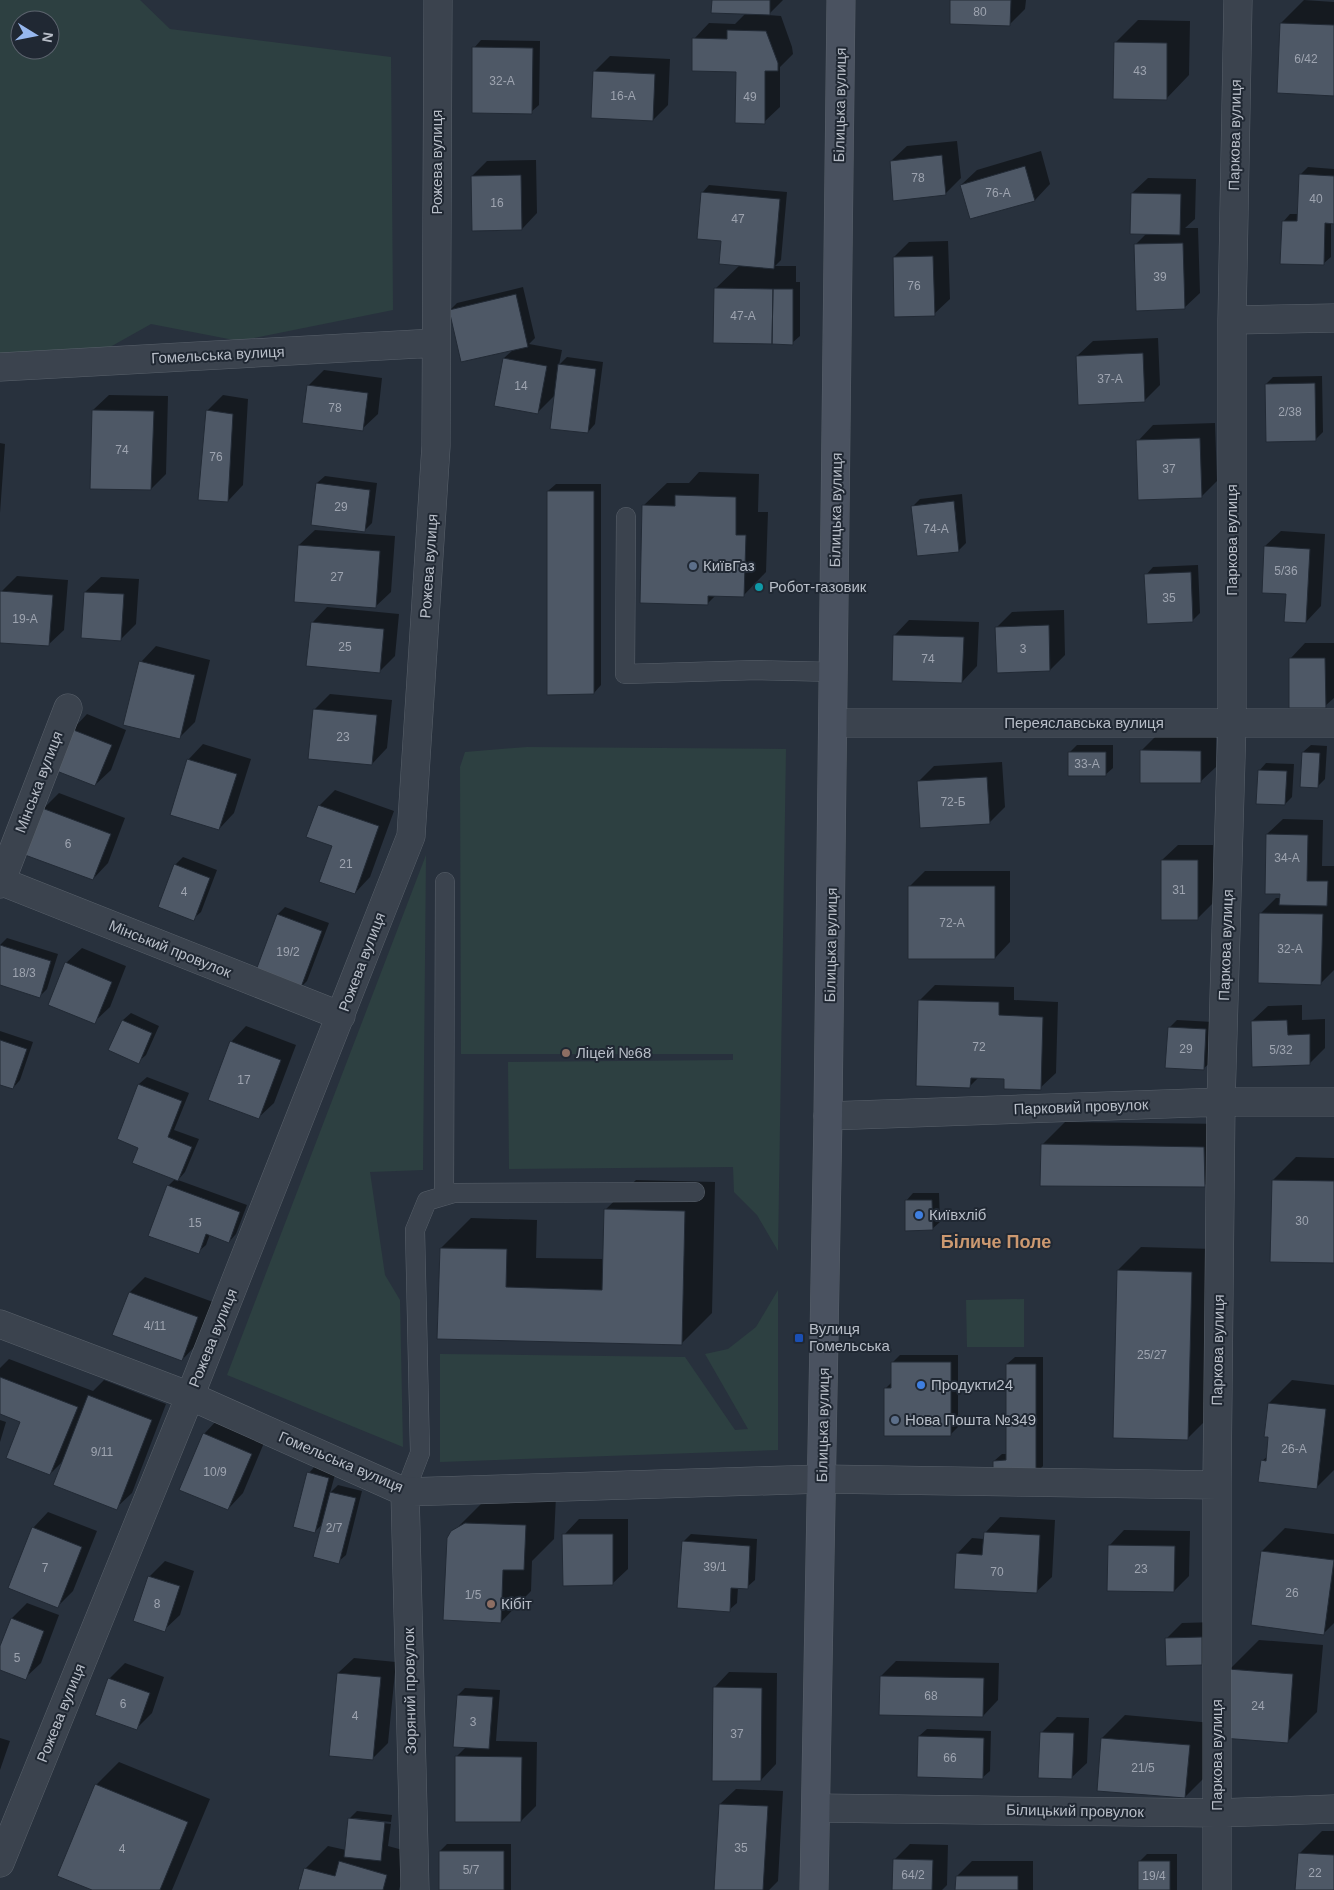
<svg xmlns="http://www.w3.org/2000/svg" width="1334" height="1890" viewBox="0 0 1334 1890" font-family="Arial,sans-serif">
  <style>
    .green { fill: #2d4041; fill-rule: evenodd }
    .shadow { fill: #0007 }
    .building { fill: #4e5866; stroke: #222a35 }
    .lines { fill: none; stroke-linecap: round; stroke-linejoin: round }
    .service-casing { stroke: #59616b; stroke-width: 20 }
    .minor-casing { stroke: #59616b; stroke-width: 29 }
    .secondary-casing { stroke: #59616b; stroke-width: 29 }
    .service { stroke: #3b434e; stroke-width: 19 }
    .minor { stroke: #3b434e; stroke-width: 28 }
    .secondary { stroke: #4a5260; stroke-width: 28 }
    .service-dot { fill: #5c6f8a; stroke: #202833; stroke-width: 2 }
    .culture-dot { fill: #0f9aa8; stroke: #202833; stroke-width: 2 }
    .education-dot { fill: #8d6e63; stroke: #202833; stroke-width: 2 }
    .shop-dot { fill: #3f7fe0; stroke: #202833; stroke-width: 2 }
    .transit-dot { fill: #1a4fb4; stroke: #202833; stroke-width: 2 }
    .labels { text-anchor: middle; stroke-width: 4; stroke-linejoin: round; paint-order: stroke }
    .number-label { font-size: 12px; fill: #9ea4b0 }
    .street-label { font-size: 15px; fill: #b8bec8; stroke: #202833 }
    .poi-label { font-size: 15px; fill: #b8bec8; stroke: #202833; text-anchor: start }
    .quarter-label { font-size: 18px; font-weight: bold; fill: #cb9870; stroke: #202833 }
  </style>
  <rect width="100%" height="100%" fill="#28313d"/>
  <path class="green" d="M0,0H140L170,29L391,57L393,310L239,341L151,324L94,356L0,358ZM20,20H50V50H20Z
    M527,747L786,749L778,1251L757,1215L734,1192L733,1167L509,1169L508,1062L733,1060V1054H461L460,767L465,752Z
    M426,855L423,1170L370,1172L385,1275L400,1300L403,1447L227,1375Z
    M778,1290V1450L440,1462V1354L685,1357L735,1430L748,1429L705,1354L728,1349L756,1327Z
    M1024,1299V1347H967L966,1300Z"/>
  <path class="shadow" d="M713,0H783L768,15L781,16L792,47L793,54L780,67V107L764,122L737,70L694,39L709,23L735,24L746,13Z
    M951,0H1026L1025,9L1010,24Z
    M1304,0L1334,2V94L1281,23Z
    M1138,20L1190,21L1189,75L1166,99L1115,43Z
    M481,40L540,41L539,105L531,112L474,48Z
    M610,56L670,59L668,105L653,120L594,72Z
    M957,141L961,178L945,194L891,161L907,146Z
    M1041,151L1050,184L1035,200L971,218L961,185L977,170Z
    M536,160L537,213L522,229L472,176L487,161Z
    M1308,167L1334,169V223L1331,222V257L1323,264L1283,222L1290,214H1298L1300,175Z
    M1148,178L1196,179L1195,219L1185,228H1198L1200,293L1184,308L1135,245L1147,233L1132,193Z
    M709,185L787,192L781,260L775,266H796V282H800V336L792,343L715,289L740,265L722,240L702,193Z
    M948,241L950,299L934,314L894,257L909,242Z
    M523,287L535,338L529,344L562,350L559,365L567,357L603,362L595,424L588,432L556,394L538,412L504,358L514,349L450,310L457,303Z
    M1158,338L1160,385L1144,401L1077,356L1093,341Z
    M324,370L382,378L378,414L362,429L308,386Z
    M1322,376L1323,432L1315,440L1266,384L1273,377Z
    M109,395L168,396L166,474L151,489L93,410Z
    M223,395L248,399L243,485L228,501L207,411Z
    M1215,423L1217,481L1201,497L1138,441L1153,425Z
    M0,443L5,444L0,513Z
    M699,472L759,474L758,512H768L766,572L743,596L716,595L707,604L643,506L667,483H689Z
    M325,476L377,483L372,523L365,530L317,483Z
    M556,484H601V685L594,693L548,491Z
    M962,494L966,543L959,550L918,555L913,506L920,499Z
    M315,530L395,536L391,592L375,607L299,545Z
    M1281,531L1325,534L1321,606L1306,622L1287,593L1265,546Z
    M1198,565L1200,613L1192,621L1146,575L1153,567Z
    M17,576L68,580L64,630L48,645L0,642L1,592Z
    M101,577L139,579L136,624L121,639L85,592Z
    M327,607L399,614L395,656L379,672L312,623Z
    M1064,610L1065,655L1050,670L997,627L1012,612Z
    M909,620L979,622L977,666L962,682L894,636Z
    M1305,643H1334V698L1325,706L1290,659Z
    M156,646L210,660L195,722L179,738L141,662Z
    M330,694L392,700L387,748L372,764L314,710Z
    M87,714L126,730L111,770L95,785L72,730Z
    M1157,735L1216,736V767L1200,782L1141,751Z
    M203,744L251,759L234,813L219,829L188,760Z
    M1077,745H1113V768L1105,775L1069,753Z
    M1311,745L1327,746L1325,779L1318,786L1303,752Z
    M1002,762L1005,807L989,823L918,782L934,766Z
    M1266,763L1294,764L1292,797L1285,804L1259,771Z
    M335,790L394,811L370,877L355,893L319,806Z
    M59,793L125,818L108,863L93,879L43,809Z
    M1283,819L1323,820L1322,866H1334V970L1320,984L1260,914L1276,898H1281L1267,834Z
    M1178,845H1213V903L1198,918L1162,860Z
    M183,857L217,870L201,912L193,919L175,865Z
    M925,871H1010V942L995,958L909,887Z
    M285,907L329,923L307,981L299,989L278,914Z
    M7,938L58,954L47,989L40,996L0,984V945Z
    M82,948L126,966L110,1007L94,1022L66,963Z
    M935,985L1014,987V1000L1058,1002L1056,1073L1040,1088L1005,1078L979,1077L970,1086L919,1001Z
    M1302,1005V1020L1325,1019V1048L1309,1064L1252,1021L1268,1006Z
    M131,1013L159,1026L146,1055L138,1062L110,1049L123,1020Z
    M1177,1020L1213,1022L1211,1062L1203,1069L1169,1028Z
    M246,1026L296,1045L274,1103L258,1118L231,1042Z
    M0,1031L33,1042L20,1080L13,1088L0,1083Z
    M147,1077L189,1093L174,1130L199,1139L185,1172L178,1180L247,1205L236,1234L229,1242L210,1234L206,1245L198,1252L168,1186L175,1179L139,1147L118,1138L139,1084Z
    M1065,1122L1227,1124L1228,1162L1205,1185L1042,1145Z
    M1296,1157L1334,1158V1262L1273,1180Z
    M636,1180L715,1182L712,1313L682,1343L439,1338L441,1248L471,1218L537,1220L536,1258L604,1259L605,1210Z
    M913,1193H939L940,1222L932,1229L906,1201Z
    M1141,1247L1214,1249L1210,1416L1187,1439L1118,1270Z
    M145,1277L213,1302L197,1344L182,1360L114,1335L130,1292Z
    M900,1355H958V1427L950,1435L886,1388L892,1382V1363Z
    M1015,1357H1043V1466L1035,1474L994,1461L1002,1454H1007V1364Z
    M9,1359L93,1391L104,1380L166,1404L132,1493L116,1508L63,1461L50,1474L22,1421L0,1414V1368Z
    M1292,1380L1334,1385V1470L1316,1488L1262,1461L1268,1456L1269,1403Z
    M219,1418L266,1438L243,1493L228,1509L204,1434Z
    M0,1420L6,1422L0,1442Z
    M316,1465L336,1471L330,1493L338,1485L362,1491L346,1555L338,1562L323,1524L314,1532L309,1473Z
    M489,1496H556L554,1539L532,1561L531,1591L501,1622L458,1527Z
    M48,1512L97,1531L73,1591L58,1606L33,1528Z
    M1000,1517L1055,1520L1052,1577L1036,1592L957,1554L972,1538L984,1539L985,1533Z
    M579,1519H628V1569L612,1584L564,1535Z
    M1285,1528L1334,1534V1623L1324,1633L1252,1624L1262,1551Z
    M1124,1530L1190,1531L1189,1576L1174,1591L1109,1546Z
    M691,1534L757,1539L755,1580L747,1587H738L737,1603L729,1610L683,1542Z
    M165,1561L194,1571L180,1615L164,1630L149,1577Z
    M27,1603L59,1615L41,1663L25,1678L0,1668V1650L12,1618Z
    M1217,1622V1648L1202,1664L1166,1639L1182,1623Z
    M1259,1640L1323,1645L1317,1712L1287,1742L1229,1670Z
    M354,1658L396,1662L388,1743L373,1758L338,1673Z
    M896,1661L999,1663L998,1700L983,1716L881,1676Z
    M125,1663L164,1677L152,1713L136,1729L109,1679Z
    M729,1672L777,1673L776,1764L761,1780L714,1688Z
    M465,1688L500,1690L496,1741L537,1742L536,1806L521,1821L457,1756L466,1747L458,1695Z
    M1125,1715L1212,1723L1208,1774L1185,1797L1102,1738Z
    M1057,1717L1089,1718L1087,1763L1071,1778L1042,1732Z
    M927,1729L991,1731L990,1771L982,1778L919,1736Z
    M0,1738L10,1741L0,1770Z
    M119,1762L210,1799L172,1890H95L96,1785Z
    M736,1789L783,1791L778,1881L769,1890H715L720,1804Z
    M357,1811L392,1815L391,1822L354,1818V1820L391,1824L388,1846L410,1852L399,1890H299L305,1869L328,1846L346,1850L349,1819Z
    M1322,1831H1334V1890H1297L1299,1854Z
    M447,1844H511V1890H440V1851Z
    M910,1844L948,1845L947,1885L942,1890H893L895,1859Z
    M1147,1854H1177V1890H1139V1862Z
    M972,1861H1033V1890H957V1876Z"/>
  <path class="building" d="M712,0H770V15L711,13Z
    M950,0H1011L1010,26L950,24Z
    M1280,23L1334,25V96L1277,93Z
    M727,30L766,31L778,63V71H765V124L735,123L736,72L692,71V38L727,39Z
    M1114,42L1167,43V100L1113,99Z
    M472,47L533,48L532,114L472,113Z
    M593,71L655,74L653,121L591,118Z
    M942,155L946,195L893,201L890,161Z
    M1025,166L1035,201L970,219L960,185Z
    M1299,174L1334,176V224L1325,223L1324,265L1280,264L1282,221H1297Z
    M521,175L522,230L472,231L471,176Z
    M701,192L780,199L774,269L719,264L721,241L697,239Z
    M1131,193L1181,194L1180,235L1130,234Z
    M1183,243L1185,309L1136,311L1134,244Z
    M933,256L935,316L894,317L893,257Z
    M714,288L773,289L772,344L713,343Z
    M773,289H793V345L772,344Z
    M516,294L528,347L461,362L449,310Z
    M1143,353L1145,402L1078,405L1076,356Z
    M503,358L547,366L538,414L494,406Z
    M558,364L596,369L588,433L550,429Z
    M1315,383L1316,441L1266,442L1265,384Z
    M307,385L368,393L363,431L302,423Z
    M92,410L154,411L151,490L90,489Z
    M206,410L233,414L228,502L198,500Z
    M1200,438L1202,498L1138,500L1136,440Z
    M316,483L370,490L365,532L311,525Z
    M547,491H594V694L547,695Z
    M675,495L736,497V535H746L744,597L708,596V605L640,603L642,505L675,506Z
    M954,501L959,552L917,556L911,506Z
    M298,545L380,551L376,608L294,602Z
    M1264,546L1310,549L1306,623L1284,622L1286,594L1262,593Z
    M1191,572L1193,622L1147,624L1144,574Z
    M0,591L53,595L49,646L0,643Z
    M84,592L124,594L121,641L81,638Z
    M311,622L384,629L380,673L306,666Z
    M1049,625L1050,671L997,673L995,627Z
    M893,635L964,637L962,683L892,681Z
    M1289,658H1325L1326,708H1289Z
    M139,661L195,675L180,739L123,725Z
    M313,709L377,715L372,765L308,759Z
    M71,729L112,745L95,786L54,770Z
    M1140,750L1201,751V783H1140Z
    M1068,752H1106V776H1068Z
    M1302,752L1320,753L1318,788L1300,787Z
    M187,759L237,774L219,830L170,815Z
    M1258,770L1287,771L1285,805L1256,804Z
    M987,777L990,824L920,828L917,781Z
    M318,805L379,826L355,894L319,882L332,846L306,837Z
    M42,808L111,834L93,880L25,855Z
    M1266,834L1308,835L1307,881H1328L1327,906L1279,905L1280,894H1265Z
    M1161,860H1198V920H1161Z
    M174,864L210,878L194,921L158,907Z
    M908,886H995V959H908Z
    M1259,913L1323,914L1321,985L1258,983Z
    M277,914L322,931L300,990L255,973Z
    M0,945L51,961L40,998L0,985Z
    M65,962L112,982L95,1024L48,1005Z
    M918,1000L999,1002V1015L1043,1017L1041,1090L1004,1089V1079L971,1078L970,1088L916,1086Z
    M122,1020L152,1033L139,1064L108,1050Z
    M1287,1020L1288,1035L1310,1034V1065L1252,1067L1251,1021Z
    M1168,1027L1206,1029L1204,1070L1165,1068Z
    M0,1040L27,1049L13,1089L0,1085Z
    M230,1041L281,1060L259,1119L208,1100Z
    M138,1084L182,1101L168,1137L192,1147L178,1181L132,1163L138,1148L117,1139Z
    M1041,1144L1204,1147L1205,1187L1040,1186Z
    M1272,1180L1334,1181V1263L1270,1262Z
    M167,1185L240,1212L229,1243L206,1234L199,1254L148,1236Z
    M905,1200H932L933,1230L905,1231Z
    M604,1209L685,1211L682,1345L437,1339L440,1248L507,1249L506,1287L602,1290Z
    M1117,1270L1192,1272L1188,1440L1113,1438Z
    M129,1292L198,1317L182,1361L112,1335Z
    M891,1362H951V1436H884V1388H891Z
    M1006,1364H1036V1475H993V1461L1006,1460Z
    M0,1377L78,1407L50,1475L6,1458L20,1422L0,1414Z
    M88,1395L152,1420L117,1510L53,1485Z
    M1268,1403L1326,1409L1317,1489L1258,1482L1261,1460L1266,1461L1268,1437H1264Z
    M203,1433L252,1454L228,1510L179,1490Z
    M307,1472L329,1478L315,1533L293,1527Z
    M330,1492L356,1498L339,1564L313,1557Z
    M465,1523L526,1525L524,1570H503L501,1623L443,1620L447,1538L451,1531Z
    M32,1527L82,1547L58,1608L8,1588Z
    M984,1532L1040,1535L1037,1593L954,1589L956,1553L982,1555Z
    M562,1534H613V1585L563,1586Z
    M682,1541L750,1546L748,1589L731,1588L730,1612L677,1608Z
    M1108,1545L1175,1546L1174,1592L1107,1591Z
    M1261,1551L1334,1560L1324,1635L1251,1625Z
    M148,1576L180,1586L165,1632L133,1621Z
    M11,1618L44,1631L26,1680L0,1670V1646Z
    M1202,1637V1665L1166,1666L1165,1638Z
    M1228,1669L1293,1674L1288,1743L1222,1738Z
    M337,1673L381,1677L373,1760L329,1756Z
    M880,1676L984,1678L983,1717L879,1715Z
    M108,1678L150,1693L137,1730L95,1715Z
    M713,1687L762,1688L761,1781H712Z
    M457,1695L493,1697L489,1749L453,1747Z
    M1040,1732L1074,1733L1072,1779L1038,1778Z
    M918,1736L984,1738L983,1779L917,1777Z
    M1101,1738L1190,1745L1185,1798L1097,1791Z
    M455,1756L522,1757L521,1822H455Z
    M95,1784L188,1822L160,1890H92L57,1876Z
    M719,1804L768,1806L763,1890H714Z
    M348,1818L385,1822L381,1861L344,1857Z
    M439,1851H504V1890H439Z
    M1298,1853L1334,1855V1890H1295Z
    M893,1859L933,1860L932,1890H892Z
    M339,1861L387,1875L383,1890H298L304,1868L335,1876Z
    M1138,1861H1170V1890H1138Z
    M956,1876H1018V1890H955Z"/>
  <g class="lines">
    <g class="service-casing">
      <path id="service" d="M626,517L625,674L757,670L834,672
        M444,1196L445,882
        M405,1492L420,1453L415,1230L427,1201L454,1193L695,1192"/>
    </g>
    <g class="minor-casing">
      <path id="minor" d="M1232,320L1334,318
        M0,367L435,343
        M833,723H1334
        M0,881L341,1016
        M0,884L68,708
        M828,1116L1221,1102H1334
        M0,1324L190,1396L405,1492L822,1479L1217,1485
        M405,1492L415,1890
        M816,1808L1217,1813L1334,1809
        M0,1863L190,1396L411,836L436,446L438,0
        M1217,1890V1485L1221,1102L1232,723V320L1238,0"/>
    </g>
    <g class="secondary-casing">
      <path id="secondary" d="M814,1890L828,1116L841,0"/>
    </g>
    <use href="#service" class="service"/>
    <use href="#minor" class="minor"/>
    <use href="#secondary" class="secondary"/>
  </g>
  <g class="service-dot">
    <circle cx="693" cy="566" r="5"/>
    <circle cx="895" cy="1420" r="5"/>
  </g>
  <circle class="culture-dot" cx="759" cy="587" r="5"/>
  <g class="education-dot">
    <circle cx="566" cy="1053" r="5"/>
    <circle cx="491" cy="1604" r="5"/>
  </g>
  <g class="shop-dot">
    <circle cx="919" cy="1215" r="5"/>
    <circle cx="921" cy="1385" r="5"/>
  </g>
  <rect class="transit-dot" x="794" y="1333" width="10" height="10" rx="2.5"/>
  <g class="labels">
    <g class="number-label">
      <text x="980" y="16">80</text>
      <text x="1306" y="63">6/42</text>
      <text x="1140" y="75">43</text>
      <text x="502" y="85">32-А</text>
      <text x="623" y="100">16-А</text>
      <text x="750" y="101">49</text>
      <text x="918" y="182">78</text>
      <text x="998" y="197">76-А</text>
      <text x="1316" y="203">40</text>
      <text x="497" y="207">16</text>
      <text x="738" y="223">47</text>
      <text x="1160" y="281">39</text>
      <text x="914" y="290">76</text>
      <text x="743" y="320">47-А</text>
      <text x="1110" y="383">37-А</text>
      <text x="521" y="390">14</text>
      <text x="335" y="412">78</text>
      <text x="1290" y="416">2/38</text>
      <text x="122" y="454">74</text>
      <text x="216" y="461">76</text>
      <text x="1169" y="473">37</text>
      <text x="341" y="511">29</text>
      <text x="936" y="533">74-А</text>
      <text x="1286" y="575">5/36</text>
      <text x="337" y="581">27</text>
      <text x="1169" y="602">35</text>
      <text x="25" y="623">19-А</text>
      <text x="345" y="651">25</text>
      <text x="1023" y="653">3</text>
      <text x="928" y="663">74</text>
      <text x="343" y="741">23</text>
      <text x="1087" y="768">33-А</text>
      <text x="953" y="806">72-Б</text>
      <text x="68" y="848">6</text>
      <text x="1287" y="862">34-А</text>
      <text x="346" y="868">21</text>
      <text x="1179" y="894">31</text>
      <text x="184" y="896">4</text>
      <text x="952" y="927">72-А</text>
      <text x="1290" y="953">32-А</text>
      <text x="288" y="956">19/2</text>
      <text x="24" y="977">18/3</text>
      <text x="979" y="1051">72</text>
      <text x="1186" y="1053">29</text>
      <text x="1281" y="1054">5/32</text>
      <text x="244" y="1084">17</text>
      <text x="1302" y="1225">30</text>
      <text x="195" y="1227">15</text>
      <text x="155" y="1330">4/11</text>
      <text x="1152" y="1359">25/27</text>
      <text x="1294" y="1453">26-А</text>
      <text x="102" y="1456">9/11</text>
      <text x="215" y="1476">10/9</text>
      <text x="334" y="1532">2/7</text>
      <text x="715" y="1571">39/1</text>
      <text x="45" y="1572">7</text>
      <text x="1141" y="1573">23</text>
      <text x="997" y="1576">70</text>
      <text x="1292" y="1597">26</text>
      <text x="473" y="1599">1/5</text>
      <text x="157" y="1608">8</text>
      <text x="17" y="1662">5</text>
      <text x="931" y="1700">68</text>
      <text x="123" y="1708">6</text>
      <text x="1258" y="1710">24</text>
      <text x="355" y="1720">4</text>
      <text x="473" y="1726">3</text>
      <text x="737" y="1738">37</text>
      <text x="950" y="1762">66</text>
      <text x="1143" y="1772">21/5</text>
      <text x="741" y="1852">35</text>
      <text x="122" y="1853">4</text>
      <text x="471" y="1874">5/7</text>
      <text x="1315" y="1877">22</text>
      <text x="913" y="1879">64/2</text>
      <text x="1154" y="1880">19/4</text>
    </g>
    <g class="street-label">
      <text transform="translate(840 105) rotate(-89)" y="5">Білицька вулиця</text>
      <text transform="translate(1235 135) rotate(-89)" y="5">Паркова вулиця</text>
      <text transform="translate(437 162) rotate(-90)" y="5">Рожева вулиця</text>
      <text transform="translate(218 355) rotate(-3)" y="5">Гомельська вулиця</text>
      <text transform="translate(836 510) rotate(-89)" y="5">Білицька вулиця</text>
      <text transform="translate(1232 540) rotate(-90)" y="5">Паркова вулиця</text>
      <text transform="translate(429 566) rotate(-86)" y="5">Рожева вулиця</text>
      <text x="1084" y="728">Переяславська вулиця</text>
      <text transform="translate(39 782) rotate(-69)" y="5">Мінська вулиця</text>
      <text transform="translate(831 945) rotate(-89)" y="5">Білицька вулиця</text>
      <text transform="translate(1226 945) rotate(-88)" y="5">Паркова вулиця</text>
      <text transform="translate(170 949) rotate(22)" y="5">Мінський провулок</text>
      <text transform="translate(362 962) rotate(-69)" y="5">Рожева вулиця</text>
      <text transform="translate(1081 1107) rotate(-2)" y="5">Парковий провулок</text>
      <text transform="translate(213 1338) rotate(-68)" y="5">Рожева вулиця</text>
      <text transform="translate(1218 1350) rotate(-89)" y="5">Паркова вулиця</text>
      <text transform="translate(823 1425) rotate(-89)" y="5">Білицька вулиця</text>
      <text transform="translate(341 1462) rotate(23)" y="5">Гомельська вулиця</text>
      <text transform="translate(410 1691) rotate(-91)" y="5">Зоряний провулок</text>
      <text transform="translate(61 1713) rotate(-68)" y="5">Рожева вулиця</text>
      <text transform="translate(1217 1755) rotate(-90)" y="5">Паркова вулиця</text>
      <text transform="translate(1075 1811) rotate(1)" y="5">Білицький провулок</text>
    </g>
    <g class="poi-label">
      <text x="703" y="571">КиївГаз</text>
      <text x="769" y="592">Робот-газовик</text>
      <text x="576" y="1058">Ліцей №68</text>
      <text x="929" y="1220">Київхліб</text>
      <text x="809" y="1334">Вулиця<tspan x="809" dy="17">Гомельська</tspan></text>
      <text x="931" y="1390">Продукти24</text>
      <text x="905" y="1425">Нова Пошта №349</text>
      <text x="501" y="1609">Кібіт</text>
    </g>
    <g class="quarter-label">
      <text x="996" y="1248">Біличе Поле</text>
    </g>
  </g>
  <g transform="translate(35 35) rotate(100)"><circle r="24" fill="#202833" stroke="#5d646f"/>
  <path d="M0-4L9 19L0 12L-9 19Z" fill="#97b8ee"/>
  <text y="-8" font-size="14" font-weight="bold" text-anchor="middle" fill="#b8bec8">N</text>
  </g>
</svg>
